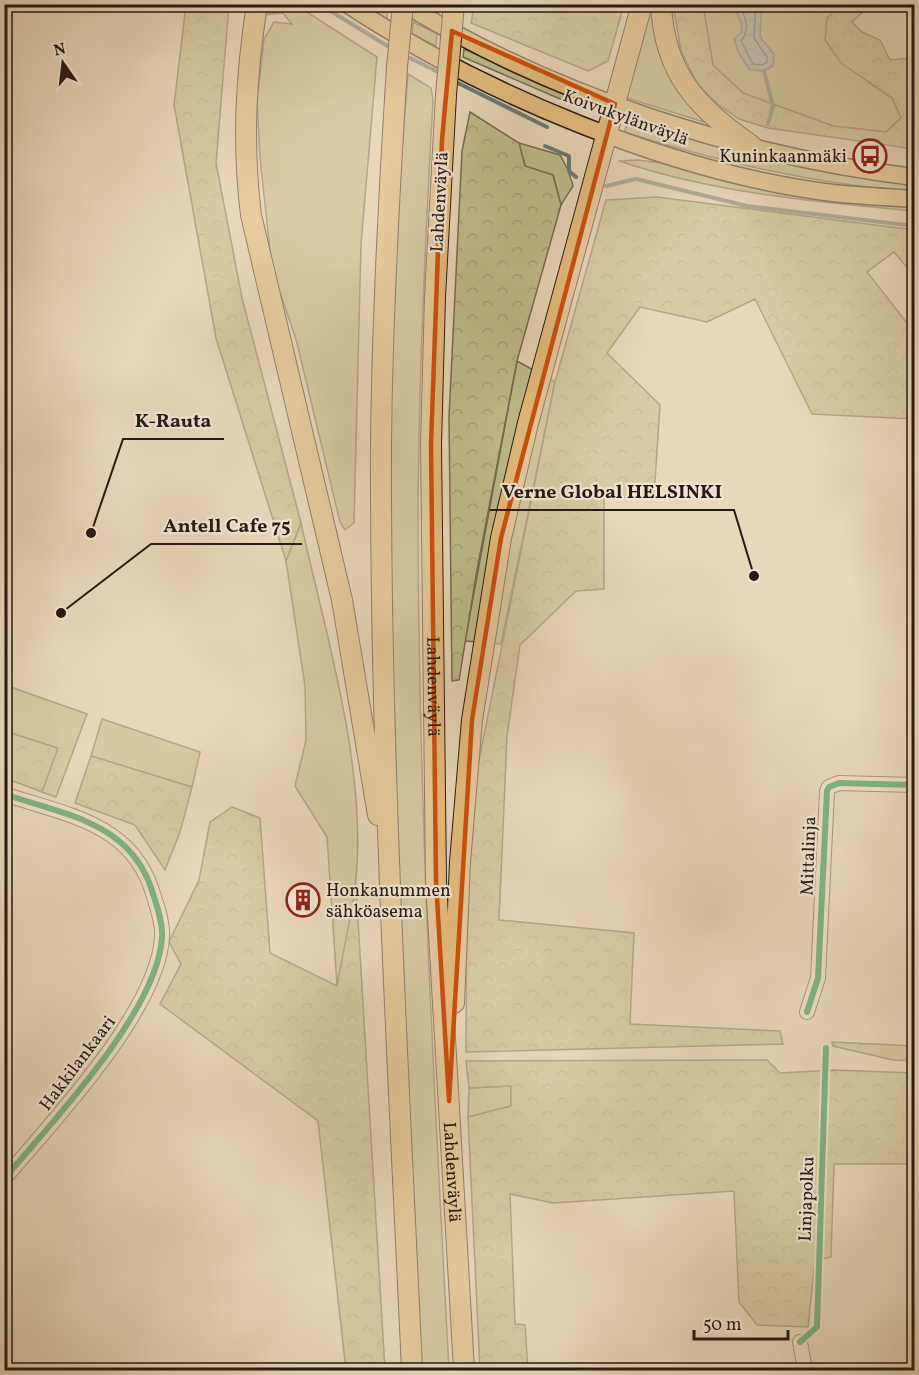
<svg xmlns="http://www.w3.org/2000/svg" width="919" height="1375" viewBox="0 0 919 1375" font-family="Vollkorn,serif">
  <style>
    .green { fill: #bebc8b; stroke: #726a4f; stroke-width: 1.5 }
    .forest { fill: url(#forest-crowns); stroke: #726a4f; stroke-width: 1.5 }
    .water { fill: url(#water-waves); stroke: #697972; stroke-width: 1.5 }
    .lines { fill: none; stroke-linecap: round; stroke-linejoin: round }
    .shore { stroke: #5e6962; stroke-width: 1.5 }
    .stream { stroke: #697972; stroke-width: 4 }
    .minor-casing { stroke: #56483d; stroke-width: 16 }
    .major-casing { stroke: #251913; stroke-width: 19 }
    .highway-casing { stroke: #251913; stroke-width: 22 }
    .minor { stroke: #f1e5d2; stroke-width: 14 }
    .major { stroke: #e4bc7d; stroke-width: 16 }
    .highway { stroke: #e4bc7d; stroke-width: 20 }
    .highway-bridge-casing { stroke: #251913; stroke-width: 22; stroke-linecap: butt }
    .highway-bridge { stroke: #e4bc7d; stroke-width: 20 }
    .cycleway-casing { stroke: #f1e5d2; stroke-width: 10 }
    .cycleway { stroke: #00873e; stroke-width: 6 }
    .marked { fill: none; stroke: #cb4f0d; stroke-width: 4.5; stroke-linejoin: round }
    .labels { text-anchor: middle; stroke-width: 4.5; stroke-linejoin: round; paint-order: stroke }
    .street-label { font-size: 18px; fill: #251913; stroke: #f1e5d2 }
    .poi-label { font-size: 18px; fill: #251913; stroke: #f1e5d2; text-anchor: end }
    .leader { fill: none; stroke: #251913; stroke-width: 2 }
    .callout-dot { fill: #251913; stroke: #f1e5d2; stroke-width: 2 }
    .callout-label { font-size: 20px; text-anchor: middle; font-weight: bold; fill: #251913; stroke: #f1e5d2; stroke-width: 4.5; stroke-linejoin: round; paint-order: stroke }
  </style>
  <defs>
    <pattern id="forest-crowns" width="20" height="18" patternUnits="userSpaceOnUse" patternTransform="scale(1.5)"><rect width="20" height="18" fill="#bebc8b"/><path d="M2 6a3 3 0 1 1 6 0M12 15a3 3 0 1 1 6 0" fill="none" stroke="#a3a177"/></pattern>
    <pattern id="water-waves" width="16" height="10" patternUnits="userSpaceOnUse" patternTransform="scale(1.5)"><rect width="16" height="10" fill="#97b9b2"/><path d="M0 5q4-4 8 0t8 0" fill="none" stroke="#829e98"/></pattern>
  </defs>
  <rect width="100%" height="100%" fill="#e9d7ba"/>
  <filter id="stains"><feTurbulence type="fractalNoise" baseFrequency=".00333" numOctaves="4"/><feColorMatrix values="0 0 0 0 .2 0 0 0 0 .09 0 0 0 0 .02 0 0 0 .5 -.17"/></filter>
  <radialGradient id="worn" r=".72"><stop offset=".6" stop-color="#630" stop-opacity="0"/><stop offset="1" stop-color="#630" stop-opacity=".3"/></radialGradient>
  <path class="green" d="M266,5H296L377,57L361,244L354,523L345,530L340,522L296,339L272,269L260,158L257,102L264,39L274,22L292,24L283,13L264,15Z
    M362,5H379L387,10V19Z
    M649,5H653L696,111L704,122L624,97Z
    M703,5H841L827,18L868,82L892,98L901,118L886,132L833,126L743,93L713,65Z
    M413,22L437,34L436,46L412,34Z
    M464,49L577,99L574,105L463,57Z
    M408,74L431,88L433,100C425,242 418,385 418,527C419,809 434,1090 449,1370H421C400,1005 380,636 395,269C397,204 403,139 408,74Z
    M630,118L914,185V192C811,183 723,163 624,132Z
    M519,143L560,155L568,170L573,186L561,205L553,175L525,166Z
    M638,160L661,163L765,190L914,203V211C816,202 714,193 619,161Z
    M517,361L555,382L501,644L465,641Z
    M301,523C326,636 369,773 355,888C352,921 343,954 337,986L327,837L295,786L306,740L305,686L286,561Z
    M5,685L87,714L56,797L42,792L57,748L5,731Z
    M102,719L200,752L192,787L91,756Z
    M511,1086V1106L468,1117L469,1088Z"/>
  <path class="forest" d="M186,5H229L216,163L242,298L301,523L286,561L216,338L174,105Z
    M474,5V4L624,5L608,61L588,71L471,23Z
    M673,5H703L713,65L743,93L833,126L886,132L901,118L892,98L841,63L825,40L827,18L841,5H870L852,22L862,32L880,40L890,60L911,58L914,62V149L768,128L739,119L715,102L698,85L681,51Z
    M470,112L519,143L525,166L553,175L561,205L517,361L477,570L459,680L452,681L449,417L462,151Z
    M657,197L914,230V276L894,252L867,272L914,332V419L812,414L755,299L707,322L640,307L607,353L660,405L654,497L604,498V589L576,591L520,645L507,736L499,920L634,933L630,1024L780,1031L783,1044L466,1052L467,873L477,770L555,382L606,200Z
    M4,731L58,748L42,792L5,778Z
    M91,756L192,787L180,832L165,870L135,825L75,803Z
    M232,807L260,818L270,953L337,986L356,887L385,1370H346L318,1121L160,1004L181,964L169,942L199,880L210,822Z
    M832,1042L914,1046V1061L893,1060L833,1046Z
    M767,1060L780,1073L834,1070L914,1073V1164H834L831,1257L815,1261L808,1327L757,1325L739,1302L734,1191L553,1203L510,1194L515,1324L525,1325L528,1370H480L468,1117L511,1106V1086L469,1088L466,1061Z"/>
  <path class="water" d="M733,5H762L760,37L774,54L773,66L764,71L750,70L739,54L734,39L742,32L741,22Z"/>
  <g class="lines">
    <path class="shore" d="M739,4C746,19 751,28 741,41L753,64L762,65L767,62V57L754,38L756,4"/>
    <path class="stream" d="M240,4V5
      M319,4L394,50
      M269,13H273L284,4
      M406,56L442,74
      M764,71L773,106L768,124
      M454,81L547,127
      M545,146L569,156V171L576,177
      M606,186L636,179L747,206L914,226"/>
    <g class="minor-casing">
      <path id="minor" d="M4,794C39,806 80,814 111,835C133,850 147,871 154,897C158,909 163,924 162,937C158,1011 52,1122 4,1179
        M807,1012L818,978L827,791L829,787L839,783L914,785
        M800,1342L805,1370"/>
    </g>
    <g class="major-casing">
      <path id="major" d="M347,4C482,93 671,173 833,193C860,196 887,197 914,199
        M404,4C554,96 740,156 914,177"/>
    </g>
    <g class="highway-casing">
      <g id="highway">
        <path d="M257,4C246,76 242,143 251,215L342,600L378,815"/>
        <path d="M661,4C664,73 697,108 751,145"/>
        <path d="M397,67C389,193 382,320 381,447C380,755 398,1063 412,1370"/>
        <path id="s1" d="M446,95L435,297L431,444L436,881L464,1370"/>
        <path d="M454,1003L460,862L472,720L501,538L528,423L642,4"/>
      </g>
    </g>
    <use href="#minor" class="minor"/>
    <use href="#major" class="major"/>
    <use href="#highway" class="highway"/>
    <g class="highway-bridge-casing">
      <path id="highway-bridge" d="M397,67L403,4
        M446,95L454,4"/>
    </g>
    <use href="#highway-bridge" class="highway-bridge"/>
    <g class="cycleway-casing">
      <path id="cycleway" d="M4,794C39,806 80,814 111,835C133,850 147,871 154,897C158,909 163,924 162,937C158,1011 52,1122 4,1179
        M807,1012L818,978L827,791L829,787L839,783L914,785
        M800,1342L817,1327L826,1048"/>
    </g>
    <use href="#cycleway" class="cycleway"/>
  </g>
  <path d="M0 0H919V1375H0ZM452,31L615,104L501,538L472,720L449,1101L436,881L431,444L442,140Z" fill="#e9d7ba" fill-opacity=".55" fill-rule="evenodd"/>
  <path class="marked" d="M452,31L615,104L501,538L472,720L449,1101L436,881L431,444L442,140Z"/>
  <defs>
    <g id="bus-ring" transform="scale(1.725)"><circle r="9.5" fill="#f1e5d2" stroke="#8f2418" stroke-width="1.5"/><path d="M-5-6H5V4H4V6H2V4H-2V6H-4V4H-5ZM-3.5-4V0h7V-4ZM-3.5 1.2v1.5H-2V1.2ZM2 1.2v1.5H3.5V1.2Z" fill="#8f2418"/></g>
    <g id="building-ring" transform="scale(1.725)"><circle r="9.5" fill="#f1e5d2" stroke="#8f2418" stroke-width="1.5"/><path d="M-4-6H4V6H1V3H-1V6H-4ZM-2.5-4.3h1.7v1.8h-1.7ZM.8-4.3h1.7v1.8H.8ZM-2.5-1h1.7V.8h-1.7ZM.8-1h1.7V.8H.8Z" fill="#8f2418"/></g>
  </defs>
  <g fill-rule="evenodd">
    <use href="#bus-ring" x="870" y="156"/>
    <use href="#building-ring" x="303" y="900"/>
  </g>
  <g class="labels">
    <g class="street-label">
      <text transform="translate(626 117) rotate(20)" y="6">Koivukylänväylä</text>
      <text transform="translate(439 202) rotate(-87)" y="6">Lahdenväylä</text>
      <text dy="6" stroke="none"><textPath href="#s1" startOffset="592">Lahdenväylä</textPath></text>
      <text transform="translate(808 856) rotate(-88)" y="6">Mittalinja</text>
      <text transform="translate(77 1063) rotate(-53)" y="6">Hakkilankaari</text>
      <text dy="6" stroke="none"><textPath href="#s1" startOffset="1078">Lahdenväylä</textPath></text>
      <text transform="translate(806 1199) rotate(-88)" y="6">Linjapolku</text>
    </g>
    <g class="poi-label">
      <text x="847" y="162">Kuninkaanmäki</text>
      <text x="326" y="896" text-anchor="start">Honkanummen<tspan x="326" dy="21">sähköasema</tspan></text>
    </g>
  </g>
  <path class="leader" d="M91 533L123 439H224M754 576L734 510H490M61 613L151 544H302"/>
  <g class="callout-dot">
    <circle cx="91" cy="533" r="6"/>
    <circle cx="754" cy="576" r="6"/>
    <circle cx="61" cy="613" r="6"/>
  </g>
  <g class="callout-label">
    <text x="173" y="427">K-Rauta</text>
    <text x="612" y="498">Verne Global HELSINKI</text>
    <text x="227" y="532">Antell Cafe 75</text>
  </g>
  <rect width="919" height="1375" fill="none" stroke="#e9d7ba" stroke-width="24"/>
  <rect x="6" y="6" width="907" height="1363" fill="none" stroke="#251913" stroke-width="3"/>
  <rect x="12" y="12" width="895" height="1351" fill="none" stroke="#251913" stroke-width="1.5"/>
  <g transform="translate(63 63) rotate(346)" stroke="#f1e5d2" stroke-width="4.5" paint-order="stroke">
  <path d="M0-4.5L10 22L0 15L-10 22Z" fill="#251913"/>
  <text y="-9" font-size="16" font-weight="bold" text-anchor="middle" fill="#251913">N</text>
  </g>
  <path d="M694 1330v9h94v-9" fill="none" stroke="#251913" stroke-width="3"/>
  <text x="703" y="1330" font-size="18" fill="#251913" stroke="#f1e5d2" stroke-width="4.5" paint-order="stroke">50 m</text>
  <rect width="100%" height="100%" filter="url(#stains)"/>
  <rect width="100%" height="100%" fill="url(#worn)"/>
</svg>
